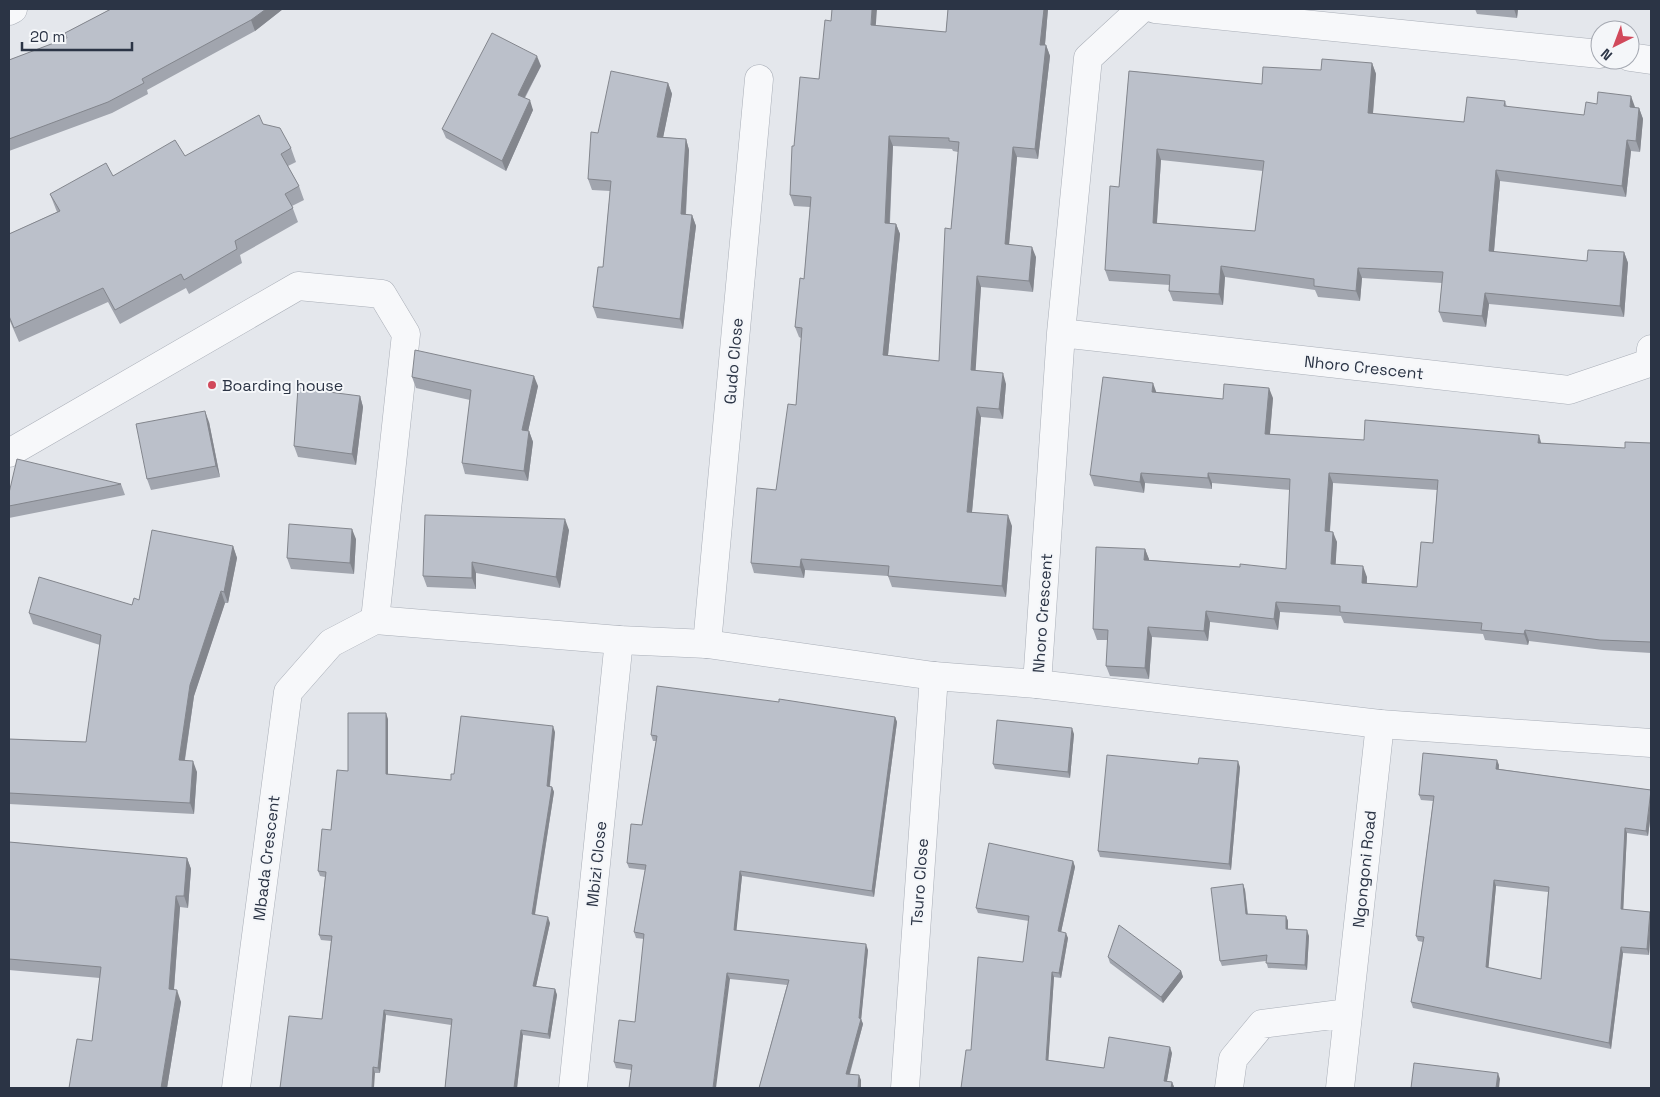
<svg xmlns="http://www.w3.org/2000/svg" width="1660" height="1097" viewBox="0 0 1660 1097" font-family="'Space Grotesk',sans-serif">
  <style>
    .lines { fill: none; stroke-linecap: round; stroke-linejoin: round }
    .minor-casing { stroke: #a9aeb7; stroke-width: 29 }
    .tertiary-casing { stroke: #a9aeb7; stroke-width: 29 }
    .minor { stroke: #f7f8fa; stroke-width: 28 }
    .tertiary { stroke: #f7f8fa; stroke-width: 28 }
    .wall { fill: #a1a5ae; fill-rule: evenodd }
    .shaded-wall { fill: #83868d }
    .building { fill: #bbc0ca; stroke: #83868d; fill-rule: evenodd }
    .poi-dot { fill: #d1495b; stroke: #f4f6f9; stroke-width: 2 }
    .labels { text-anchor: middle; stroke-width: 4; stroke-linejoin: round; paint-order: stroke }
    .street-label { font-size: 16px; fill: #2b3445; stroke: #f4f6f9 }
    .poi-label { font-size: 16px; fill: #2b3445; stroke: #f4f6f9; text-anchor: start }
  </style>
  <rect width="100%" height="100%" fill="#e4e7ec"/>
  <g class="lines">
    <g class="minor-casing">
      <path id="minor" d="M1155,9L1600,54
        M9,11L13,9
        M1630,57L1651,60
        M1061,333L1569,390L1649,363L1651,349
        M9,453L298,286L382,294L406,334L375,620
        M707,644L759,79
        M1037,684L1061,333L1088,58L1141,9
        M573,1088L619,640
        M905,1088L934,676
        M1229,1088L1233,1059L1262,1024L1348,1013
        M1340,1088L1380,724"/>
    </g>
    <g class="tertiary-casing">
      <path id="tertiary" d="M236,1088L288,692L331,643L375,620L619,640L707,644L934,676L1037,684L1380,724L1651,743"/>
    </g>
    <use href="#minor" class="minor"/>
    <use href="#tertiary" class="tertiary"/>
  </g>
  <path class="wall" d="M111,9H283L255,31L147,90L148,94L112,113L9,151V60L66,39L65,33Z
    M948,9H1048L1045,45H1046L1050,56L1038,159L1017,157L1009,245L1036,257L1033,292L981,287L975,370L1006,384L1003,419L981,417L972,512L1012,526L1006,597L892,587L888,576L805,570L804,578L754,573L751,563L776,490L796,405L801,338L799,337L795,327L804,279L810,207L794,206L790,195L794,146L819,79L831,21L946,32ZM893,146L952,149L953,151L958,152L939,361L888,355L900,234L896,224L890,223Z
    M1475,9H1518L1517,18L1477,14Z
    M1372,63L1376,74L1373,114L1464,122L1505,101L1507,107L1584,115L1635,107V108H1639L1643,119L1640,152L1631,151L1626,197L1500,181L1494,252L1587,261L1624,252L1628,263L1624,317L1489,304L1486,327L1443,322L1439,312L1442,283L1362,278L1360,301L1318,297L1315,290L1225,277L1223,305L1173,301L1169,291L1170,285L1109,281L1105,270L1119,187L1129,71L1262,84L1321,70ZM1161,160L1263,171L1255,231L1157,223Z
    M541,66L525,98L533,110L506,171L446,138L442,129Z
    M668,83L672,94L663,137L686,139L689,150L686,215H692L696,226L683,329L597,318L593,307L603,267L610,191L592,190L588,179L598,133Z
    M263,124L291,148L296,162L288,166L299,186L304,200L292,206L298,222L240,255L242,263L189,294L186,288L120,324L108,302L19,342L9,319V234L57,212L50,194L113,176L185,156Z
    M412,377L538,386L528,431H529L533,442L528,481L465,474L462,463L470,400L416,388Z
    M1156,392L1223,399L1273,398L1270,434L1364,440L1542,443L1625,448L1651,443V653L1603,650L1529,641L1528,645L1485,640L1483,634L1344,623L1341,616L1280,612L1278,630L1210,622L1208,641L1152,637L1149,679L1110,676L1106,666L1108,640H1097L1093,629L1145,549L1149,560L1240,567L1286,569L1290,490L1212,483V489L1145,483L1144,493L1094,486L1090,475ZM1333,483L1437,490L1433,543L1417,587L1367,583V577L1335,565L1337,542L1330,532Z
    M360,396L363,407L356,465L298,457L294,446Z
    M209,422L220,477L151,490L147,479Z
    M121,484L125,495L9,518V493Z
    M569,530L560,588L476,573V589L427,587L423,576Z
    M356,539L354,574L291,569L287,558Z
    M233,546L237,558L228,603H225L194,696L185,760L197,772L194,814L9,804V739L86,742L100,645L33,624L29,613L132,605Z
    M895,717L897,722L874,897L742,876L736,930L868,950L861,1019L863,1024L850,1074L861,1080V1088H759L787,985L730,979L632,1070L616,1068L614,1062L635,1022L644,939L636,938L634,932L645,870L629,868L627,863L642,825L656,741H653L651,735Z
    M388,719V774L451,780L454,774L555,732L550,786L552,787L554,792L535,915L550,923L536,986L555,989L557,995L550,1039L523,1035L517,1088H445L451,1025L386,1015L380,1073H375L322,1019L331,941L321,940L319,935L325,877L320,876L318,871L331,830L348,771Z
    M1074,734L1070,778L995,769L993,764Z
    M1198,764L1240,767L1231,870L1100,857L1098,851Z
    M1499,765V769L1651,790V813L1648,836L1627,833L1623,910L1650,912L1651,916V923L1649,955L1623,953L1611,1049L1413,1008L1411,1002L1423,942L1418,941L1416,936L1433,801L1421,800L1419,795ZM1496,886L1548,892L1541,979L1488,968Z
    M9,842L187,858L191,869L188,908L180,907L174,990L181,1002L167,1088H69L92,1041L100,978L9,970Z
    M1073,861L1075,867L1061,932L1068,938L1061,978L1054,977L1048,1060L1104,1068L1172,1053L1167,1081L1172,1082L1174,1087L971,1050L1023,962L1029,921L978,913L976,908Z
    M1243,884L1245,890L1248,914L1286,916L1288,921V929L1309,936L1307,970L1268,968L1266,961L1222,966L1220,961Z
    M1108,957L1181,971L1183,977L1163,1003L1110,963Z"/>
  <path class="shaded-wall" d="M266,9H283L255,31L251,20Z
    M872,9H877L875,36L871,25Z
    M1044,9H1048L1044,55L1040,45Z
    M1514,9H1518L1517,18Z
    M1046,45L1050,56L1038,159L1035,149Z
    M537,56L541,66L521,104L518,95Z
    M1372,63L1376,74L1372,124L1368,113Z
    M668,83L672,94L661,148L657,137Z
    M1631,96L1635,107L1634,118L1630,107Z
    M530,100L533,110L506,171L502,161Z
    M1639,108L1643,119L1640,152L1636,141Z
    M889,136L893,146L889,233L885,223Z
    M686,139L689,150L685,225L681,214Z
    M1627,140L1631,151L1626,197L1622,186Z
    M1013,147L1017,157L1008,255L1005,244Z
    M1157,149L1161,160L1156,234L1153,223Z
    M1496,170L1500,181L1493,262L1489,251Z
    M692,215L696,226L683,329L680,319Z
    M896,224L900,234L887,365L883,355Z
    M1032,247L1036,257L1033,292L1029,281Z
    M1624,252L1628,263L1624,317L1620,306Z
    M1221,266L1225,277L1223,305L1219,294Z
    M1358,268L1362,278L1360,301L1356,291Z
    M977,276L981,287L975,380L971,370Z
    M1485,293L1489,304L1486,327L1482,316Z
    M1003,373L1006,384L1003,419L999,409Z
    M534,376L538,386L526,441L522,430Z
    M1153,383L1157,394L1152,392Z
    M1269,388L1273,398L1269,444L1265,434Z
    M360,396L363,407L356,465L352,454Z
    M977,407L981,417L971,522L967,512Z
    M205,411L209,422L220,477L216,466Z
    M529,431L533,442L528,481L524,471Z
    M1539,435L1542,446L1538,443Z
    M1141,473L1145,483L1144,493L1140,482Z
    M1208,473L1212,483V489L1208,478Z
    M1329,473L1333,483L1329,542L1325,531Z
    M1008,515L1012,526L1006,597L1002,586Z
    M565,519L569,530L560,588L556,577Z
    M352,529L356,539L354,574L350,563Z
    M1333,532L1337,542L1335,575L1331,564Z
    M233,546L237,558L228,603L224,592Z
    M1145,549L1149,559L1148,570L1144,560Z
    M801,559L805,570L804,578L800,567Z
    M472,562L476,573V589L472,578Z
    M1363,566L1367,577L1366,594L1362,583Z
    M221,591L225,603L194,696L183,771L179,760L190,685Z
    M1276,602L1280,612L1278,630L1274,619Z
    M1206,611L1210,622L1208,641L1204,631Z
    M1148,627L1152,637L1149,679L1145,668Z
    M1525,630L1529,641L1528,645L1524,634Z
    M386,713L388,719V780L386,774Z
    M895,717L897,722L874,897L872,891Z
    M553,726L555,732L549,792L547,786Z
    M1072,728L1074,734L1070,778L1068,772Z
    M1497,760L1499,765L1498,774L1496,769Z
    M193,761L197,772L194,814L190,803Z
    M1238,761L1240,767L1231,870L1229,864Z
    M552,787L554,792L534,919L532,914Z
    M1651,793V813L1648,836L1646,831Z
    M1625,828L1627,833L1623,915L1621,909Z
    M187,858L191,869L188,908L184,896Z
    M1073,861L1075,867L1060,937L1058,931Z
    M740,871L742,876L736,935L734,930Z
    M1494,880L1496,886L1488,973L1486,967Z
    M1243,884L1245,890L1248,919L1246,914Z
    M176,896L180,907L173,1001L169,989Z
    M1650,912L1651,916V923L1649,955L1647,949Z
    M1286,916L1288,921V935L1286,929Z
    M548,917L550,923L535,991L533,986Z
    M1307,930L1309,936L1307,970L1305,965Z
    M1066,933L1068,938L1061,978L1059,973Z
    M866,944L868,950L861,1021V1019L863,1024L848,1079L846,1074L859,1018Z
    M1621,947L1623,953L1611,1049L1609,1043Z
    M1181,971L1183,977L1163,1003L1161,997Z
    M1052,972L1054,977L1048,1066L1046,1060Z
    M727,973L730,979L716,1088H713Z
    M555,989L557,995L550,1039L548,1034Z
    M177,990L181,1002L167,1088H161Z
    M384,1010L386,1015L380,1073L378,1068Z
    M521,1030L523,1035L517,1088H514Z
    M1170,1047L1172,1053L1166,1086L1164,1081Z
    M373,1067L375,1073L374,1088H372Z
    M1498,1073L1500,1079L1499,1088H1496Z
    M859,1075L861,1080V1088H858Z
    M1172,1082L1174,1087V1088H1171Z"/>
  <path class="building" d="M111,9H266L251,20L142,79L144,83L108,102L9,139V60L67,38L65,33Z
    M832,9H872L871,25L946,32L948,9H1044L1040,45H1046L1035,149L1013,147L1005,244L1032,247L1029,281L977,276L971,370L1003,373L999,409L977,407L967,512L1008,515L1002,586L888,576L889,566L801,559L800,567L751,563L757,488L776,490L788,404L796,405L802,328L795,327L800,278L804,279L811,197L790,195L792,146H794L800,77L819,79L825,20L831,21ZM889,136L949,138V141L959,142L951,229L945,228L939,361L883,355L896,224L885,223Z
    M492,33L537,56L518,95L530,100L502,161L442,129Z
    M1322,59L1372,63L1368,113L1464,122L1467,97L1505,101L1504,106L1584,115L1586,102L1597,104L1598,92L1631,96L1630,107L1639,108L1636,141L1627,140L1622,186L1496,170L1489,251L1587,261L1588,250L1624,252L1620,306L1485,293L1482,316L1439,312L1443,272L1358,268L1356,291L1314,286V279L1221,266L1219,294L1169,291L1170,275L1105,270L1110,186L1119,187L1129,71L1262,84L1263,67L1321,70ZM1157,149L1264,161L1255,231L1153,223Z
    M611,71L668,83L657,137L686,139L681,214L692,215L680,319L593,307L598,267H603L611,181L588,179L591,132L598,133Z
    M259,115L263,124L280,128L291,148L281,154L299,186L285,194L293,208L235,241L237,249L184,280L181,274L115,310L103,288L14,328L9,316V234L60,211L50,194L106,163L113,176L175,140L185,156Z
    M415,350L534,376L522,430L529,431L524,471L462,463L471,390L412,377Z
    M1103,377L1153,383L1152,392L1223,399L1224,384L1269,388L1265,434L1364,440L1365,420L1539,435L1538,443L1625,448V442L1651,443V642L1600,640L1525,630L1524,634L1481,630L1482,623L1340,612V606L1276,602L1274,619L1206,611L1204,631L1148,627L1145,668L1106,666L1108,630L1093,629L1096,547L1145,549L1144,560L1240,567V564L1286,569L1290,479L1208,473V478L1141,473L1140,482L1090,475ZM1329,473L1438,480L1433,543L1421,542L1417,587L1362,583L1363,566L1331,564L1333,532L1325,531Z
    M298,388L360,396L352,454L294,446Z
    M205,411L216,466L147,479L136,424Z
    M17,459L121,484L9,506V493Z
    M425,515L565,519L556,577L472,562V578L423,576Z
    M289,524L352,529L350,563L287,558Z
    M152,530L233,546L224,592L221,591L190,685L179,760L193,761L190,803L9,793V739L86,742L101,635L29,613L39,577L132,605L134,598L139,600Z
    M657,686L779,702V699L895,717L872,891L740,871L734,930L866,944L859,1018L861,1019L846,1074L859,1075L858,1088H759L789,980L727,973L713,1088H629L632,1065L614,1062L619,1020L635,1022L644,934L634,932L646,865L627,863L631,824L642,825L657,736L651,735Z
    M348,713H386V774L451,780V774H454L461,716L553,726L547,786L552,787L532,914L548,917L533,986L555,989L548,1034L521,1030L514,1088H445L452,1019L384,1010L378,1068L373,1067L372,1088H280L289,1016L322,1019L332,936L319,935L326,872L318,871L322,829L331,830L337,770L348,771Z
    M997,720L1072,728L1068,772L993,764Z
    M1423,753L1497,760L1496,769L1651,790L1646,831L1625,828L1621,909L1650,912L1647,949L1621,947L1609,1043L1411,1002L1424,937L1416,936L1434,796L1419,795ZM1494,880L1549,887L1541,979L1486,967Z
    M1107,755L1198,764L1199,758L1238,761L1229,864L1098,851Z
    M9,842L187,858L184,896H176L169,989L177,990L161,1088H69L77,1039L92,1041L101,967L9,959Z
    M989,843L1073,861L1058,931L1066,933L1059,973L1052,972L1046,1060L1104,1068L1109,1037L1170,1047L1164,1081L1172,1082L1171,1088H961L966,1050H971L978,957L1023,962L1029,916L976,908Z
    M1243,884L1246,914L1286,916V929L1307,930L1305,965L1266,963L1267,955L1220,961L1211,888Z
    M1119,925L1181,971L1161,997L1108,957Z
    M1414,1063L1498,1073L1496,1088H1411Z"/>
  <circle class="poi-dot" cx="212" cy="385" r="5"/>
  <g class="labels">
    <g class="street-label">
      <text transform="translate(733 361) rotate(-85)" y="6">Gudo Close</text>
      <text transform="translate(1364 367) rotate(6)" y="6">Nhoro Crescent</text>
      <text transform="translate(1042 613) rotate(-86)" y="6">Nhoro Crescent</text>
      <text transform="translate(266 858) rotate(-83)" y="6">Mbada Crescent</text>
      <text transform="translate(596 864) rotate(-84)" y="6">Mbizi Close</text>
      <text transform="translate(1364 869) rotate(-84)" y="6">Ngongoni Road</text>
      <text transform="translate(919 882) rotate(-86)" y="6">Tsuro Close</text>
    </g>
    <g class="poi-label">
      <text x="222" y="391">Boarding house</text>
    </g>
  </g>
  <rect width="1660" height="1097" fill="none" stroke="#2b3445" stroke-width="20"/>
  <g transform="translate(1615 45) rotate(222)"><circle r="24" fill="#f4f6f9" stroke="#a4a8b1"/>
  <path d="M0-4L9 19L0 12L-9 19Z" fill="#d1495b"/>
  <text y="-8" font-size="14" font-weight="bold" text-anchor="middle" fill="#2b3445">N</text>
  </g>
  <path d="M22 42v8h110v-8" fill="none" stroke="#2b3445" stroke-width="2.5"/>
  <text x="30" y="42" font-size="15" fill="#2b3445" stroke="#f4f6f9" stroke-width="4" paint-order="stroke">20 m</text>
</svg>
